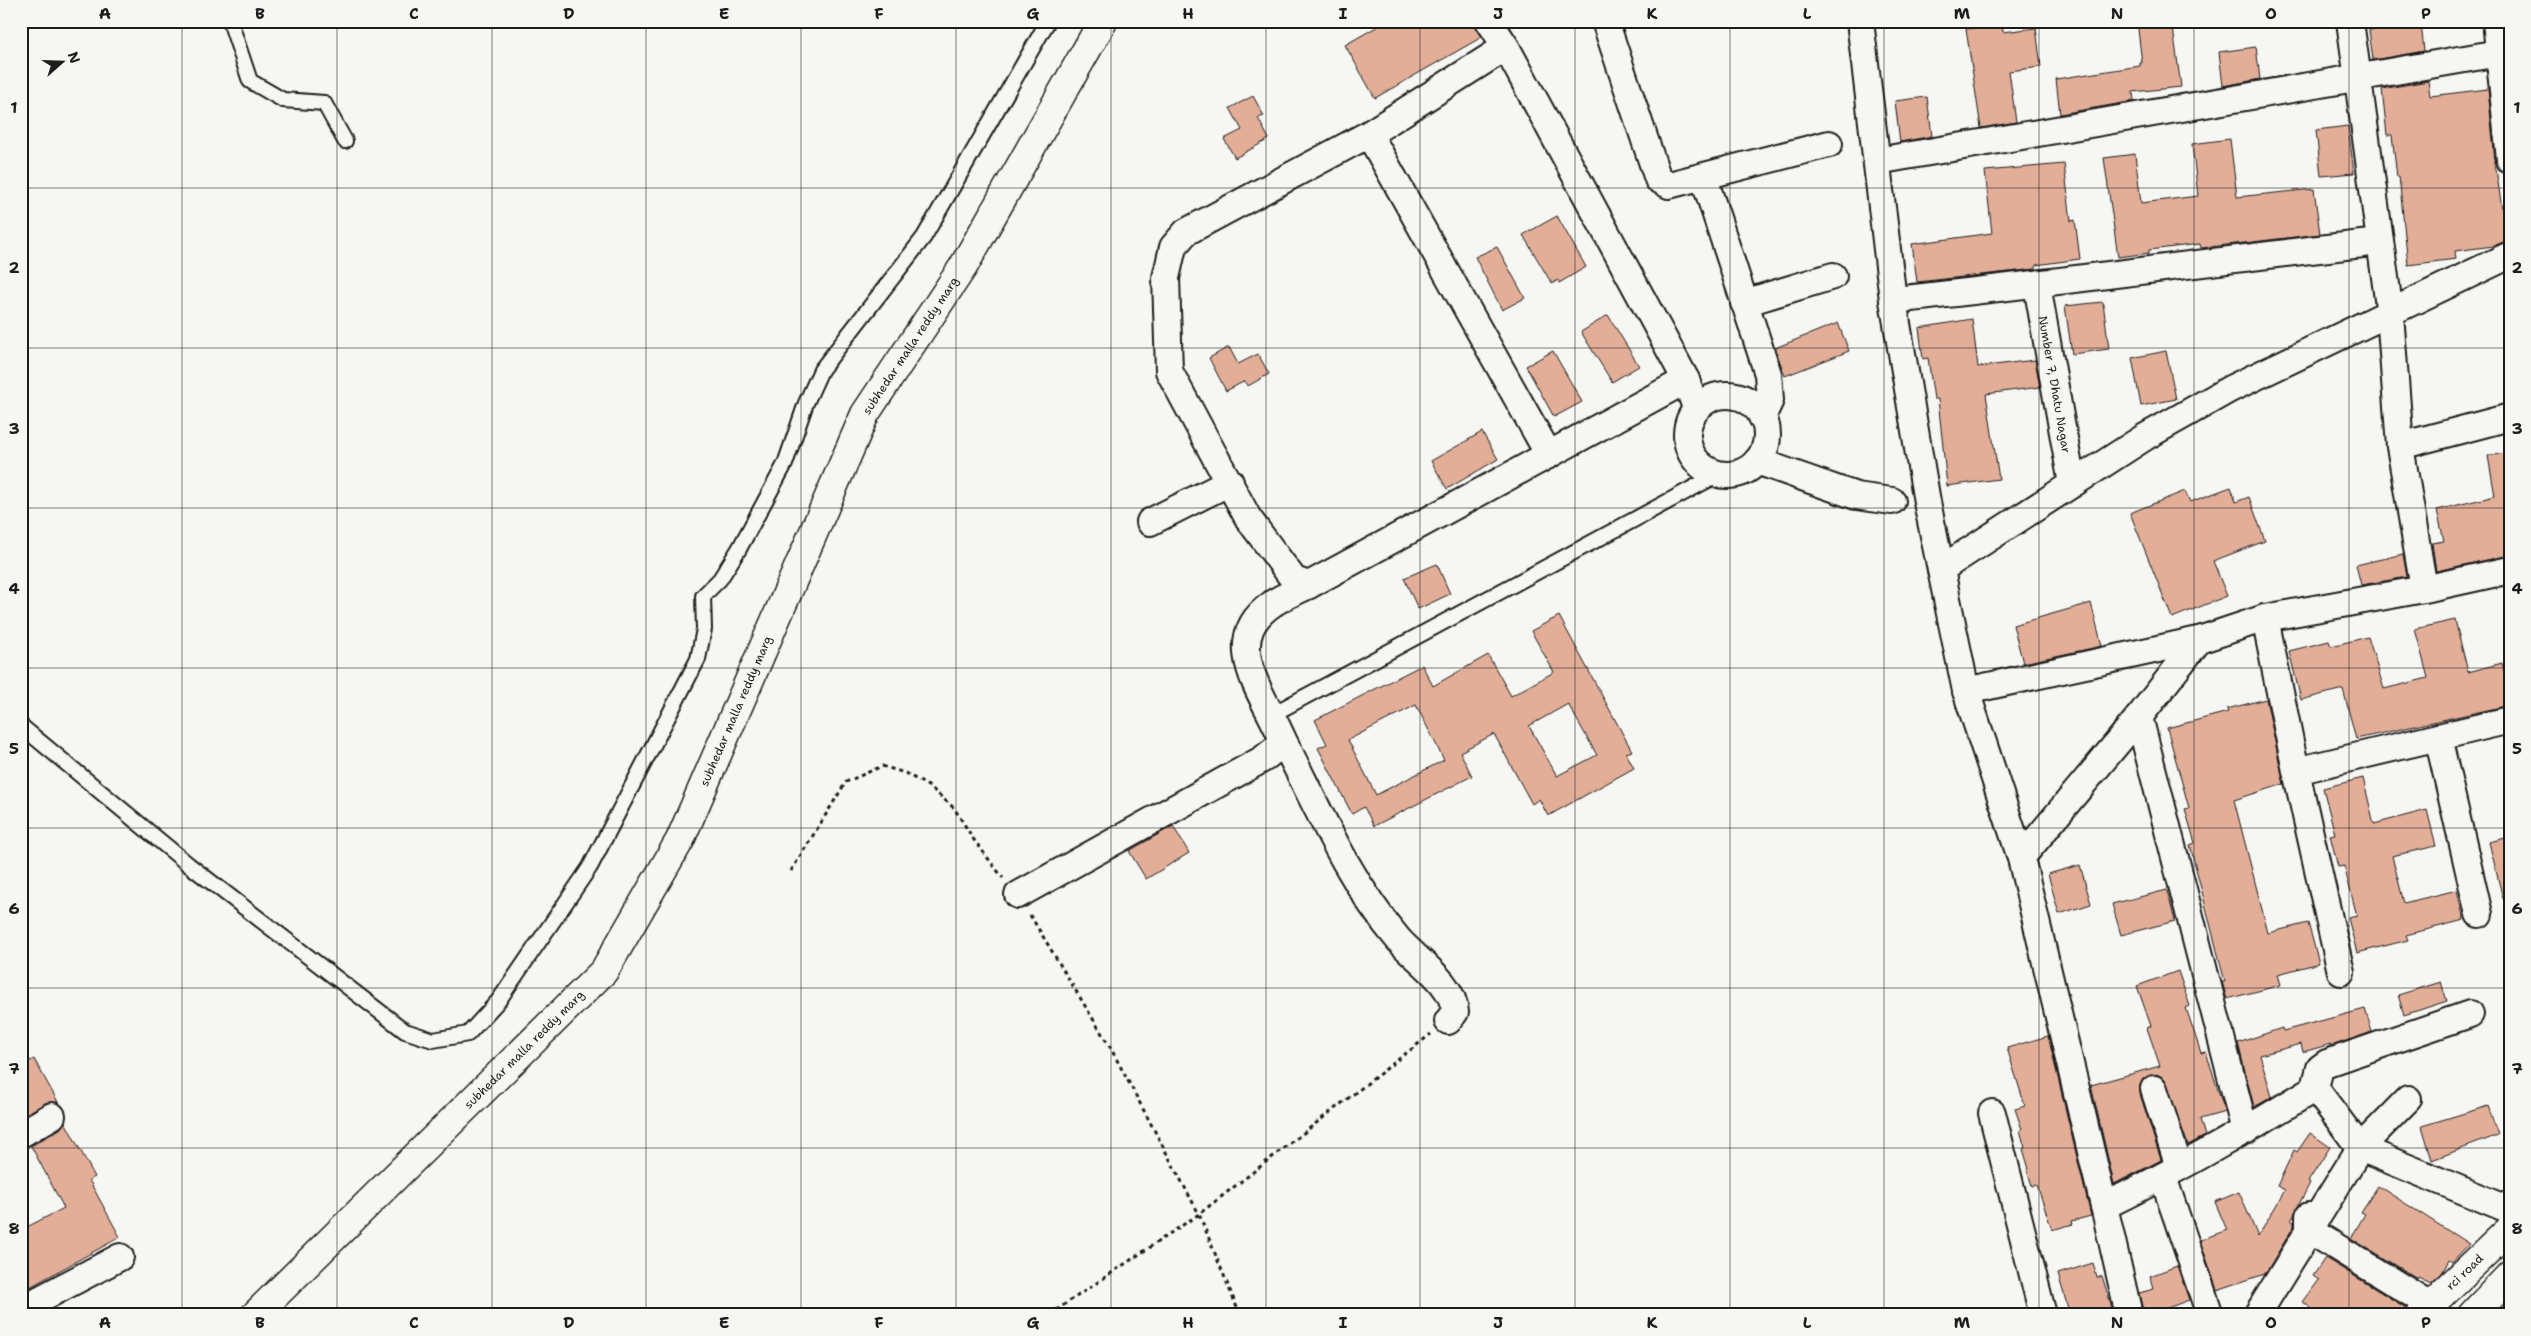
<svg xmlns="http://www.w3.org/2000/svg" width="2531" height="1336" viewBox="0 0 2531 1336" font-family="'Shantell Sans',sans-serif">
  <style>
    .building { fill: #e3ae98; stroke: #1c1c1c; fill-rule: evenodd }
    .lines { fill: none; stroke-linecap: round; stroke-linejoin: round }
    .lane-casing { stroke: #1c1c1c; stroke-width: 18 }
    .street-casing { stroke: #1c1c1c; stroke-width: 30 }
    .secondary-casing { stroke: #1c1c1c; stroke-width: 31 }
    .path { stroke: #1c1c1c; stroke-width: 3; stroke-dasharray: 4 4; stroke-linecap: butt }
    .lane { stroke: #f6f6f2; stroke-width: 14 }
    .street { stroke: #f6f6f2; stroke-width: 26 }
    .secondary { stroke: #f6f6f2; stroke-width: 28 }
    .grid { fill: none; stroke: #1c1c1c; stroke-width: 1; stroke-opacity: 0.55 }
    .labels { text-anchor: middle; stroke-width: 4; stroke-linejoin: round; paint-order: stroke }
    .street-label { font-size: 12px; fill: #1c1c1c; stroke: #f6f6f2 }
    .neatline { fill: none; stroke: #1c1c1c; stroke-width: 2 }
    .grid-label { font-size: 16px; text-anchor: middle; font-weight: bold; fill: #1c1c1c }
  </style>
  <rect width="100%" height="100%" fill="#f6f6f2"/>
  <filter id="ink" filterUnits="userSpaceOnUse"><feTurbulence type="fractalNoise" baseFrequency=".02" numOctaves="2"/><feDisplacementMap in="SourceGraphic" scale="10" xChannelSelector="R" yChannelSelector="G"/><feConvolveMatrix kernelMatrix="1 2 1 2 8 2 1 2 1" color-interpolation-filters="sRGB"/></filter>
  <g filter="url(#ink)">
    <path class="building" d="M1387,21H1473L1482,37L1375,98L1345,45Z
      M2137,21H2172L2181,87L2133,92L2134,101L2060,114L2056,79L2140,66V63H2142Z
      M2421,24L2424,51L2373,60L2369,30Z
      M2002,25L2003,32L2036,28L2041,67L2009,71L2016,122L1981,128L1966,29Z
      M2256,47L2260,79L2223,86L2219,52Z
      M2428,81L2430,96L2488,89L2495,162L2503,216L2506,215L2509,240L2493,246L2455,251L2456,259L2408,265L2399,176L2397,177L2392,135H2387L2382,89Z
      M1253,96L1264,116L1258,118L1269,139L1235,158L1224,139L1242,130L1230,108Z
      M1927,97L1932,136L1900,142L1895,101Z
      M2348,126L2354,173L2321,176L2316,130Z
      M2230,139L2237,197L2314,189L2320,234L2201,248L2200,244L2149,250V253L2118,257L2104,158L2135,154L2141,203L2198,196L2192,144Z
      M2064,164L2071,221L2075,220L2080,259L2036,265V269L1917,282L1912,244L1992,233L1985,171Z
      M1557,216L1586,267L1559,283L1558,280L1552,284L1523,235Z
      M1497,247L1525,298L1502,310L1475,257Z
      M2103,302L2109,349L2072,354L2065,306Z
      M1608,315L1639,366L1612,382L1581,332Z
      M1972,319L1978,367L2035,360L2040,387L1986,394L1999,479L1947,486L1938,399H1934L1928,358L1923,359L1919,328Z
      M1838,323L1849,351L1785,376L1775,348Z
      M1229,347L1238,364L1258,354L1269,374L1248,386L1245,381L1226,391L1209,358Z
      M1553,351L1582,402L1554,417L1526,366Z
      M2166,351L2176,399L2141,406L2132,358Z
      M1482,432L1498,459L1447,489L1431,461Z
      M2510,452V555L2436,571L2432,543L2444,541L2437,510L2495,496L2488,456Z
      M2231,487L2236,502L2249,497L2265,541L2213,561L2227,596L2172,618L2130,513L2185,491L2190,502Z
      M2403,554L2407,577L2361,585L2356,565Z
      M1437,564L1450,594L1418,609L1404,578Z
      M2091,603L2102,646L2023,663L2013,625Z
      M1559,616L1632,751L1626,753L1634,768L1548,816L1539,799L1532,804L1494,734L1460,752L1472,776L1374,826L1364,807L1352,814L1318,748L1327,744L1315,720L1422,665L1433,686L1488,655L1511,696L1554,672L1531,631ZM1568,704L1597,755L1557,776L1529,726ZM1416,705L1444,760L1376,795L1348,740Z
      M2455,620L2468,672L2502,663L2510,695V705L2356,739L2343,689L2301,700L2289,651L2329,641L2331,646L2368,637L2384,689L2428,678L2415,629Z
      M2266,699L2284,784L2234,800L2268,933L2308,923L2319,963L2278,974L2281,985L2227,999L2222,982H2225L2190,845L2195,843L2185,809L2189,808L2167,728L2228,712L2227,709Z
      M2363,778L2374,824L2427,810L2436,846L2392,856L2404,903L2457,890L2464,920L2406,935L2408,940L2357,953L2348,918L2357,916L2344,866L2338,867L2330,835L2335,834L2323,788Z
      M1173,826L1189,853L1146,879L1129,851Z
      M2510,837V898L2503,899L2489,842Z
      M2080,865L2091,904L2059,914L2048,874Z
      M2167,890L2175,921L2121,935L2112,904Z
      M2178,971L2190,1006L2186,1008L2201,1053L2206,1052L2225,1112L2200,1119L2205,1136L2188,1145L2164,1078L2157,1074L2143,1079L2140,1085V1094L2161,1160L2114,1184L2091,1085L2160,1066L2147,1028L2151,1026L2137,986Z
      M2441,982L2447,1001L2404,1015L2398,995Z
      M2365,1009L2372,1032L2331,1046V1044L2303,1052L2301,1044L2260,1055L2272,1097L2254,1107L2238,1043L2282,1028L2283,1031Z
      M2048,1036L2091,1216L2072,1221L2073,1224L2052,1230L2037,1185L2032,1186L2027,1169H2029L2023,1149L2025,1148L2020,1130L2022,1129L2015,1109L2025,1106L2007,1048Z
      M34,1059L58,1102L45,1103L21,1117V1066Z
      M2488,1106L2498,1135L2432,1160L2422,1126Z
      M65,1122L95,1177L89,1180L120,1237L21,1292V1230L64,1208L31,1146L60,1129Z
      M2310,1133L2330,1147L2308,1182L2310,1183L2291,1220L2294,1221V1226L2265,1274L2217,1290L2200,1240L2227,1230L2215,1202L2239,1192L2258,1237L2285,1190L2277,1186L2294,1150L2297,1152Z
      M2378,1186L2469,1244L2452,1262L2449,1260L2442,1273L2431,1283L2418,1277L2417,1279L2351,1238L2365,1214L2361,1212Z
      M2325,1258L2403,1306L2406,1309L2405,1315H2320L2303,1302L2319,1280L2313,1276Z
      M2093,1263L2097,1278L2102,1276L2114,1315H2070L2058,1274Z
      M2177,1266L2189,1300L2159,1311L2161,1315H2144L2139,1293L2154,1289L2150,1276Z"/>
    <g class="lines">
      <g class="lane-casing">
        <path id="lane" d="M230,21L250,81L283,100L324,103L345,141
          M1271,715L1719,474
          M21,726L189,865L405,1031L433,1040L468,1034L499,1000L590,867L698,659L704,629L703,596L720,579L739,549L785,464L806,403L821,370L924,237L1048,21"/>
      </g>
      <g class="street-casing">
        <g id="street">
          <path d="M1489,21L1506,47L1686,380L1696,408"/>
          <path d="M1605,21L1658,179L1669,185L1829,144"/>
          <path d="M1860,21L1893,300L1927,502L1966,691L2021,858L2104,1206C2176,1171 2246,1131 2315,1088L2360,1148L2510,1210"/>
          <path d="M2350,21L2390,314L2400,446L2424,589"/>
          <path d="M2496,21L2510,160"/>
          <path d="M1506,47L1369,134L1186,232L1173,247L1166,278L1169,371L1248,518L1294,580L1309,585L1686,380"/>
          <path d="M1369,134L1549,455"/>
          <path d="M1877,161L2499,53"/>
          <path d="M1704,178L1768,374L1770,400L1762,417"/>
          <path id="s1" d="M2037,285L2072,484"/>
          <path d="M1893,300C2056,283 2218,260 2380,242"/>
          <path d="M1744,303L1833,276"/>
          <circle cx="1727" cy="435" r="40"/>
          <path d="M2400,446L2510,417"/>
          <path d="M1757,461L1856,496L1892,501"/>
          <path d="M1150,522L1230,482"/>
          <path d="M1941,569L2145,437L2230,389L2510,255"/>
          <path d="M2265,618L2296,771L2341,972"/>
          <path d="M1966,691L2199,640"/>
          <path d="M2139,717L2245,1131"/>
          <path d="M2438,737L2479,914"/>
          <path d="M1282,738C1317,806 1348,880 1398,939C1415,959 1454,983 1455,1012L1448,1021"/>
          <path d="M2296,771L2510,720"/>
          <path d="M2021,858L2139,717L2199,640L2265,618L2424,589L2510,570"/>
          <path d="M1018,895L1263,759L1277,748L1282,738C1265,696 1218,641 1272,604C1283,596 1297,591 1309,585"/>
          <path d="M2315,1088L2320,1068L2327,1063L2470,1014"/>
          <path d="M2154,1089L2179,1167"/>
          <path d="M1992,1113L2043,1315"/>
          <path d="M21,1134L52,1116"/>
          <path d="M2163,1177L2210,1315"/>
          <path d="M2104,1206L2129,1315"/>
          <path d="M2309,1216V1230L2430,1305"/>
          <path d="M27,1306L120,1257"/>
          <path d="M2257,1315L2360,1148L2408,1099"/>
        </g>
      </g>
      <g class="secondary-casing">
        <g id="secondary">
          <path id="s2" d="M255,1315L604,971L680,840L865,414L963,267L1103,21"/>
          <path id="s3" d="M2420,1315L2510,1229"/>
          <path d="M2472,1315L2510,1275"/>
        </g>
      </g>
      <path class="path" d="M791,871L846,782L882,766L905,773L930,787L954,808L974,840L1003,878
        M1030,915L1110,1047L1199,1214L1049,1315
        M1240,1315L1199,1214L1431,1034"/>
      <use href="#lane" class="lane"/>
      <use href="#street" class="street"/>
      <use href="#secondary" class="secondary"/>
    </g>
  </g>
  <path class="grid" d="M182,21V1315M337,21V1315M492,21V1315M646,21V1315M801,21V1315M956,21V1315M1111,21V1315M1266,21V1315M1420,21V1315M1575,21V1315M1730,21V1315M1884,21V1315M2039,21V1315M2194,21V1315M2349,21V1315M21,188H2510M21,348H2510M21,508H2510M21,668H2510M21,828H2510M21,988H2510M21,1148H2510"/>
  <g class="labels">
    <g class="street-label">
      <text dy="4" stroke="none"><textPath href="#s2" startOffset="1188">subhedar malla reddy marg</textPath></text>
      <text dy="4" stroke="none"><textPath href="#s1" startOffset="101">Number 7, Dhatu Nagar</textPath></text>
      <text dy="4" stroke="none"><textPath href="#s2" startOffset="782">subhedar malla reddy marg</textPath></text>
      <text dy="4" stroke="none"><textPath href="#s2" startOffset="378">subhedar malla reddy marg</textPath></text>
      <text dy="4" stroke="none"><textPath href="#s3" startOffset="62">rci road</textPath></text>
    </g>
  </g>
  <rect width="2531" height="1336" fill="none" stroke="#f6f6f2" stroke-width="55"/>
  <g transform="translate(62 62) rotate(70)" stroke="#f6f6f2" stroke-width="4" paint-order="stroke">
  <path d="M0-4L9 19L0 12L-9 19Z" fill="#1c1c1c"/>
  <text y="-8" font-size="14" font-weight="bold" text-anchor="middle" fill="#1c1c1c">N</text>
  </g>
  <rect x="28" y="28" width="2476" height="1280" class="neatline"/>
  <g class="grid-label">
    <text x="105" y="19">A</text>
    <text x="260" y="19">B</text>
    <text x="414" y="19">C</text>
    <text x="569" y="19">D</text>
    <text x="724" y="19">E</text>
    <text x="879" y="19">F</text>
    <text x="1033" y="19">G</text>
    <text x="1188" y="19">H</text>
    <text x="1343" y="19">I</text>
    <text x="1498" y="19">J</text>
    <text x="1652" y="19">K</text>
    <text x="1807" y="19">L</text>
    <text x="1962" y="19">M</text>
    <text x="2117" y="19">N</text>
    <text x="2271" y="19">O</text>
    <text x="2426" y="19">P</text>
    <text x="14" y="113">1</text>
    <text x="2517" y="113">1</text>
    <text x="14" y="273">2</text>
    <text x="2517" y="273">2</text>
    <text x="14" y="434">3</text>
    <text x="2517" y="434">3</text>
    <text x="14" y="594">4</text>
    <text x="2517" y="594">4</text>
    <text x="14" y="754">5</text>
    <text x="2517" y="754">5</text>
    <text x="14" y="914">6</text>
    <text x="2517" y="914">6</text>
    <text x="14" y="1074">7</text>
    <text x="2517" y="1074">7</text>
    <text x="14" y="1234">8</text>
    <text x="2517" y="1234">8</text>
    <text x="105" y="1328">A</text>
    <text x="260" y="1328">B</text>
    <text x="414" y="1328">C</text>
    <text x="569" y="1328">D</text>
    <text x="724" y="1328">E</text>
    <text x="879" y="1328">F</text>
    <text x="1033" y="1328">G</text>
    <text x="1188" y="1328">H</text>
    <text x="1343" y="1328">I</text>
    <text x="1498" y="1328">J</text>
    <text x="1652" y="1328">K</text>
    <text x="1807" y="1328">L</text>
    <text x="1962" y="1328">M</text>
    <text x="2117" y="1328">N</text>
    <text x="2271" y="1328">O</text>
    <text x="2426" y="1328">P</text>
  </g>
</svg>
